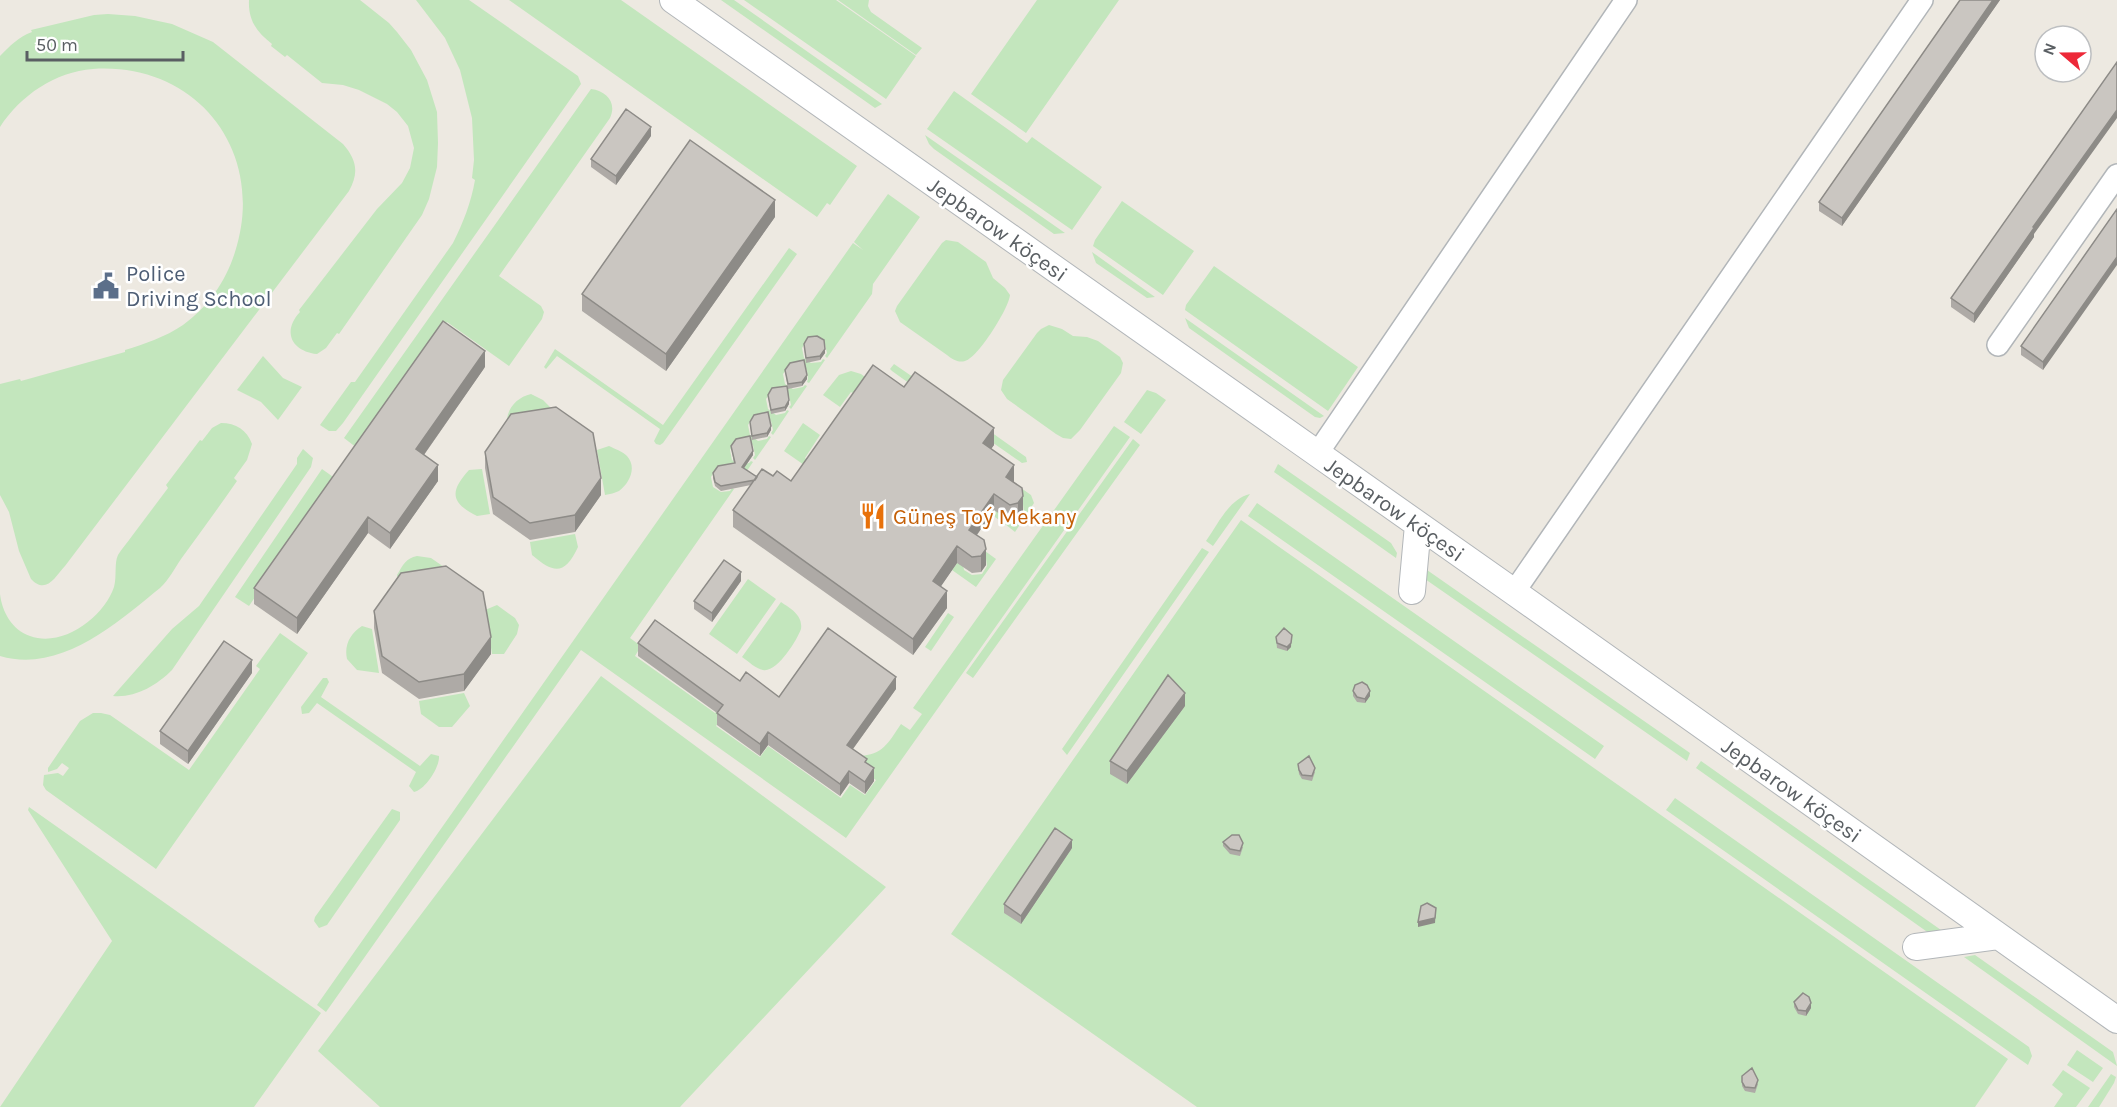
<svg xmlns="http://www.w3.org/2000/svg" width="2117" height="1107" viewBox="0 0 2117 1107" font-family="Karla,sans-serif">
  <style>
    .green { fill: #c3e6bd }
    .lines { fill: none; stroke-linecap: round; stroke-linejoin: round }
    .minor-casing { stroke: #b2b6b9; stroke-width: 24 }
    .tertiary-casing { stroke: #b2b6b9; stroke-width: 28 }
    .minor { stroke: #fff; stroke-width: 21 }
    .tertiary { stroke: #fff; stroke-width: 26 }
    .wall { fill: #aeaaa6 }
    .shaded-wall { fill: #8d8b87 }
    .building { fill: #cac6c1; stroke: #8d8b87; stroke-width: 1.5 }
    .labels { text-anchor: middle; stroke-width: 5; stroke-linejoin: round; paint-order: stroke }
    .street-label { font-size: 22px; fill: #5a5f63; stroke: #fff }
    .service-label { font-size: 22px; fill: #4e5e75; stroke: #fff; text-anchor: start }
    .food-label { font-size: 22px; fill: #c56008; stroke: #fff; text-anchor: start }
  </style>
  <rect width="100%" height="100%" fill="#ede9e1"/>
  <path class="green" d="M249,0H360L389,23L397,32L411,50L427,80L437,112L438,143L437,167L429,199L422,215L339,334L337,333L326,348L317,354C291,351 282,331 300,312L299,310L377,209L402,183L410,168L414,148L408,126L397,112L387,104L359,90L343,85L322,83L287,55L285,57L271,46L272,44C257,32 248,21 249,0Z
    M416,0H469L578,76L581,84L343,423L336,431H329L320,425L351,382H355L453,243C463,223 471,203 475,180L472,178L474,160L472,118L460,70L445,38Z
    M509,0H621L857,166L830,205L827,203L817,217Z
    M721,0H734L882,104L875,108Z
    M744,0H836L916,56L886,99Z
    M838,0H869L868,6L871,12L922,48L916,55Z
    M1037,0H1119L1026,133L971,94Z
    M108,14L135,16L172,24L213,42L343,144C357,160 359,173 349,191L65,566C55,577 46,595 31,579L19,551L9,512L0,495V384L20,379L21,381L125,352V350C145,344 165,337 183,325C208,307 226,281 235,252C267,153 198,62 93,69C55,72 21,95 0,127V56C10,46 18,37 32,32L31,30L94,15Z
    M591,89C607,91 617,103 610,118L499,276L541,306L544,312L542,319L509,366L447,322L357,448L344,438Z
    M954,91L1027,143L1032,137L1102,187L1072,230L927,129Z
    M925,135L1065,233L1054,234L934,149L929,144Z
    M888,194L920,217L873,284L872,294L827,358L825,356L827,353L825,344L817,338L807,340L802,348L804,358L811,363L821,362L823,359L825,360L809,383L807,382L808,379L807,370L799,364L789,366L783,374L785,384L793,389L803,387L805,385L807,386L791,409L789,407L791,405L789,395L781,390L771,392L766,399L768,409L776,415L785,413L787,410L789,411L773,435L771,433L773,430L771,421L763,415L753,417L748,425L750,435L758,441L767,439L769,436L771,437L755,460L753,458L755,455L753,445L745,440L735,442L730,450L732,460L739,465L749,463L751,461L753,462L736,487L716,469L711,477L713,487L721,492L730,491L732,488L734,489L630,638L641,646L635,656L715,713L722,703L728,708L716,726L760,757L768,746L841,798L850,785L865,795L876,780L867,774L859,756C883,755 888,743 901,724L910,730L922,714L913,708L1114,426L1130,437L846,838L581,650L326,1012L317,1005L853,243L863,250L854,242Z
    M1122,201L1194,251L1163,295L1093,246L1095,240Z
    M946,240L958,242L986,262L993,278L1005,288L1010,295C1009,308 978,358 965,361C958,363 952,359 947,355L900,322L895,311L897,306L942,243Z
    M789,248L797,254L663,443L660,445L656,444L654,441L660,429L557,356L546,369L544,367L555,349L663,425Z
    M1092,252L1155,297L1147,298L1096,263Z
    M1214,266L1358,367L1328,411L1185,310L1186,305Z
    M1185,318L1324,416L1320,418L1315,417L1189,328Z
    M1049,325L1062,329L1073,336L1087,337L1098,341L1120,357L1123,363L1121,373L1080,430L1071,439L1063,438L1056,434L1007,399L1001,390L1003,380L1037,333L1041,329Z
    M263,356L283,378L302,387L278,420L261,402L237,390Z
    M894,364L942,397L938,404L892,371L890,369Z
    M851,371L861,374L869,380L858,396L851,392L840,407L823,395L839,375Z
    M1147,390L1156,393L1166,400L1141,434L1124,422Z
    M531,394L543,400L552,409L507,420C508,407 518,397 531,394Z
    M221,423C236,423 247,430 252,444L247,460L234,478L237,481C219,507 200,533 181,559C175,568 168,581 160,588C118,622 61,674 0,656V594C2,612 12,630 30,636C63,648 104,617 114,587C117,577 114,563 118,555C122,548 128,542 132,536C144,520 156,504 168,488L166,485L200,440L202,441L212,428Z
    M803,423L820,435L805,458L810,463L807,467L784,451Z
    M981,425L1026,457L1027,462L1022,463L976,431Z
    M1133,439L1140,445L973,678L966,673Z
    M609,446C615,449 622,451 627,456C637,467 630,483 619,491C615,493 610,494 605,495L597,450Z
    M303,449L313,458L311,467L172,670C156,686 135,698 113,696L172,629L199,606L297,464V458Z
    M1278,464L1391,543L1397,553L1396,558L1274,472Z
    M322,469L336,479L249,606L235,597Z
    M482,469L490,514L477,516C451,503 449,492 469,470Z
    M1014,483L1031,495L1034,503L1015,532L1005,524L1007,521L1009,523L1019,521L1024,513L1023,504L1015,498L1000,507L1001,517L1004,519L1002,522L992,515Z
    M1250,494L1213,546L1206,541C1218,524 1229,499 1250,494Z
    M1257,503L1604,746L1595,759L1248,516Z
    M1241,520L2008,1059L1975,1107H1197L951,934Z
    M575,534L578,547C565,575 554,574 532,555L530,542Z
    M973,542L962,560L964,570L972,575L982,574L987,566L985,551L996,559L976,587L952,570Z
    M1202,548L1209,552L1067,755L1062,749Z
    M417,556L431,558L444,567L400,588L397,575C403,565 406,558 417,556Z
    M1427,570L1690,753L1687,761L1425,579Z
    M748,579L776,599L737,654L709,634Z
    M781,602C791,609 803,615 801,629C797,640 777,673 763,670C756,669 748,661 742,657Z
    M497,605L515,618L519,625L517,634L504,654H492L485,610Z
    M948,613L954,617L931,651L925,647Z
    M362,626L372,629L379,673L357,670L347,659C344,645 350,634 362,626Z
    M280,633L308,653L156,869L46,790L43,785L44,775L58,773L63,776L69,768L62,763L57,769L48,772V768L80,721L93,713H101L110,715L189,770L260,669L256,666Z
    M601,676L886,887L680,1107H380L318,1051Z
    M323,678H327L329,682L321,697L420,766L431,754L439,756C440,767 425,790 414,792L409,786L416,772L317,703L309,713L302,714L301,707Z
    M464,693L470,706L452,727H439L421,714L419,701Z
    M1701,761L1941,930L1939,936H1933L1696,768Z
    M1675,798L2029,1047L2032,1056L2028,1065L1666,810Z
    M29,807L321,1013L254,1107H0L112,941L28,810Z
    M392,809L400,812V820L327,925L319,928L314,921L315,917Z
    M1975,955L2113,1052L2117,1066L1964,957Z
    M2077,1050L2103,1068L2093,1082L2067,1065Z
    M2063,1070L2090,1088L2076,1107H2054L2063,1094L2052,1085Z
    M2111,1074L2116,1077L2114,1083L2099,1107H2088Z"/>
  <g class="lines">
    <g class="minor-casing">
      <path id="minor" d="M1998,345L2117,175
        M1317,454L1626,0
        M1514,592L1922,0"/>
    </g>
    <g class="tertiary-casing">
      <path id="tertiary" d="M673,0L1514,592L2117,1020
        M1412,591L1418,525
        M1916,947L1998,936"/>
    </g>
    <use href="#minor" class="minor"/>
    <use href="#tertiary" class="tertiary"/>
  </g>
  <path class="wall" d="M1960,0H2000L1842,226L1819,211V202Z
    M651,136L616,185L591,167V159Z
    M2117,209L2043,370L2021,355V346Z
    M775,217L666,371L582,311V294Z
    M2034,234V237L1974,323L1951,307V298Z
    M804,344L825,353L820,360L806,363Z
    M485,367L424,455L438,481L390,549L368,533L297,634L254,604V588Z
    M785,370L807,379L802,386L788,389Z
    M904,387L994,445L991,449L1014,482L1023,513L1018,520L1010,521L994,510L977,535L986,565L981,572L972,573L957,563L940,587L947,608L913,655L733,527V510L751,485L721,491L715,486L713,478V473L734,463L731,446L753,455L744,468L757,477L773,476L791,481Z
    M768,395L789,404L785,411L771,414Z
    M750,422L771,430L767,437L752,440Z
    M485,452L601,495L575,532L530,540L493,514L485,468Z
    M741,581L712,622L694,609V601Z
    M374,611L491,654L464,691L419,699L382,673L374,628Z
    M1292,635L1291,647L1287,651L1277,648L1276,637Z
    M638,643L740,681L779,697L896,689L853,749L867,763L874,781L865,794L849,783L840,796L768,745L760,756L717,725V713L638,656Z
    M252,673L188,764L160,744V731Z
    M1353,691L1370,696L1365,703L1357,702L1353,696Z
    M1185,706L1127,784L1110,774V761Z
    M1298,764L1315,772L1312,781L1302,779L1299,774Z
    M1223,842L1243,847L1240,856L1230,854L1223,846Z
    M1072,848L1021,924L1004,913V904Z
    M1794,1002L1811,1008L1806,1016L1798,1014L1794,1007Z
    M1742,1076L1758,1084L1755,1093L1745,1091L1742,1086Z"/>
  <path class="shaded-wall" d="M1993,0H2000L1842,226V218Z
    M2117,110V118L2034,234V237L1974,323V314L2033,227Z
    M651,127V136L616,185V176Z
    M775,200V217L666,371V354Z
    M2117,257V265L2043,370V362Z
    M825,349V353L820,360V356Z
    M485,351V367L416,466V449Z
    M807,375V379L802,386V382Z
    M789,400V404L785,411V407Z
    M771,426V430L767,437V433Z
    M994,428V445L983,460V443Z
    M753,451V455L742,471V467Z
    M438,465V481L390,549V533Z
    M1014,465V482L1006,493V477Z
    M601,478V495L575,532V515Z
    M994,494V510L969,546V530Z
    M1023,496V513L1018,520V503Z
    M368,517V533L297,634V618Z
    M957,546V563L933,598V581Z
    M986,549V565L981,572V556Z
    M741,572V581L712,622V613Z
    M947,591V608L913,655V639Z
    M491,637V654L464,691V674Z
    M1291,643V647L1287,651V647Z
    M252,660V673L188,764V751Z
    M896,677V689L847,757V745Z
    M1370,691V696L1365,703V699Z
    M1185,693V706L1127,784V771Z
    M768,732V745L760,756V744Z
    M874,768V781L865,794V782Z
    M849,771V783L840,796V784Z
    M1072,840V848L1021,924V916Z
    M1436,908L1435,923L1418,927V922Z
    M1811,1003V1008L1806,1016V1011Z"/>
  <path class="building" d="M1960,0H1993L1842,218L1819,202Z
    M2117,62V110L2033,227L2034,228L1974,314L1951,298Z
    M626,109L651,127L616,176L591,159Z
    M690,140L775,200L666,354L582,294Z
    M2117,209V257L2043,362L2021,346Z
    M443,321L485,351L416,449L438,465L390,533L368,517L297,618L254,588Z
    M817,336L824,340L825,349L820,356L806,358L804,344L808,337Z
    M804,360L807,375L802,382L788,384L785,370L790,363Z
    M873,365L904,387L915,372L994,428L983,443L1014,465L1006,477L1022,488L1023,496L1018,503L1010,505L994,494L969,530L984,540L986,549L981,556L972,557L957,546L933,581L947,591L913,639L733,510L762,469L773,476L777,471L791,481Z
    M787,386L789,400L785,407L771,410L768,395L772,388Z
    M556,407L593,433L601,478L575,515L530,523L493,497L485,452L511,414Z
    M768,412L771,426L767,433L752,436L750,422L754,415Z
    M750,436L753,451L742,467L757,477L755,480L721,486L715,482L713,473L718,466L735,463L731,446L736,439Z
    M724,560L741,572L712,613L694,601Z
    M446,566L483,592L491,637L464,674L419,682L382,656L374,611L401,573Z
    M655,620L740,681L746,672L779,697L828,628L896,677L847,745L867,759L865,762L874,768L865,782L849,771L840,784L768,732L760,744L717,713L723,705L638,643Z
    M1284,628L1292,635L1291,643L1287,647L1277,643L1276,637Z
    M224,641L252,660L188,751L160,731Z
    M1168,675L1185,693L1127,771L1110,761Z
    M1362,682L1367,685L1370,691L1365,699L1357,697L1353,691L1355,685Z
    M1309,756L1315,768L1312,776L1302,775L1299,770L1298,764Z
    M1055,828L1072,840L1021,916L1004,904Z
    M1232,835H1239L1243,843L1240,851L1230,849L1223,842Z
    M1427,903L1436,908L1435,918L1418,922L1421,906Z
    M1803,993L1809,997L1811,1003L1806,1011L1798,1010L1794,1002Z
    M1752,1068L1758,1080L1755,1088L1745,1087L1742,1082V1076Z"/>
  <defs>
    <g id="civic-bare" transform="scale(2.07)"><path d="M-.6-6.5H3V-4.5H.6V-3L4-1V1h2V6H-6V1h2V-1L-.6-3ZM-1.2 2.5V6h2.4V2.5Z" fill="#5c6f8a" stroke="#fff" stroke-width="2.5" paint-order="stroke"/></g>
    <g id="restaurant-bare" transform="scale(2.07)"><path d="M-5-6h1v4h1v-4h1v4h1v-4h1v5L-1.5 .5V6h-2V.5L-5-1ZM5-6V6H3V1.5H1.5Q1.5-4 5-6Z" fill="#e8710a" stroke="#fff" stroke-width="2.5" paint-order="stroke"/></g>
  </defs>
  <g fill-rule="evenodd">
    <use href="#civic-bare" x="106" y="286"/>
    <use href="#restaurant-bare" x="873" y="516"/>
  </g>
  <g class="labels">
    <g class="street-label">
      <text transform="translate(998 229) rotate(35)" y="8">Jepbarow köçesi</text>
      <text transform="translate(1395 509) rotate(35)" y="8">Jepbarow köçesi</text>
      <text transform="translate(1792 790) rotate(35)" y="8">Jepbarow köçesi</text>
    </g>
    <g class="service-label">
      <text x="126" y="281">Police<tspan x="126" dy="25">Driving School</tspan></text>
    </g>
    <g class="food-label">
      <text x="893" y="524">Güneş Toý Mekany</text>
    </g>
  </g>
  <g transform="translate(2063 54) rotate(290)"><circle r="28" fill="#ffffff" stroke="#bdbfc1" stroke-width="1.5"/>
  <path d="M0-4.5L10 22L0 15L-10 22Z" fill="#ed2838"/>
  <text y="-9" font-size="16" font-weight="bold" text-anchor="middle" fill="#5a5f63">N</text>
  </g>
  <path d="M27 51v9h156v-9" fill="none" stroke="#5a5f63" stroke-width="3"/>
  <text x="36" y="51" font-size="18" fill="#5a5f63" stroke="#ffffff" stroke-width="4.5" paint-order="stroke">50 m</text>
</svg>
